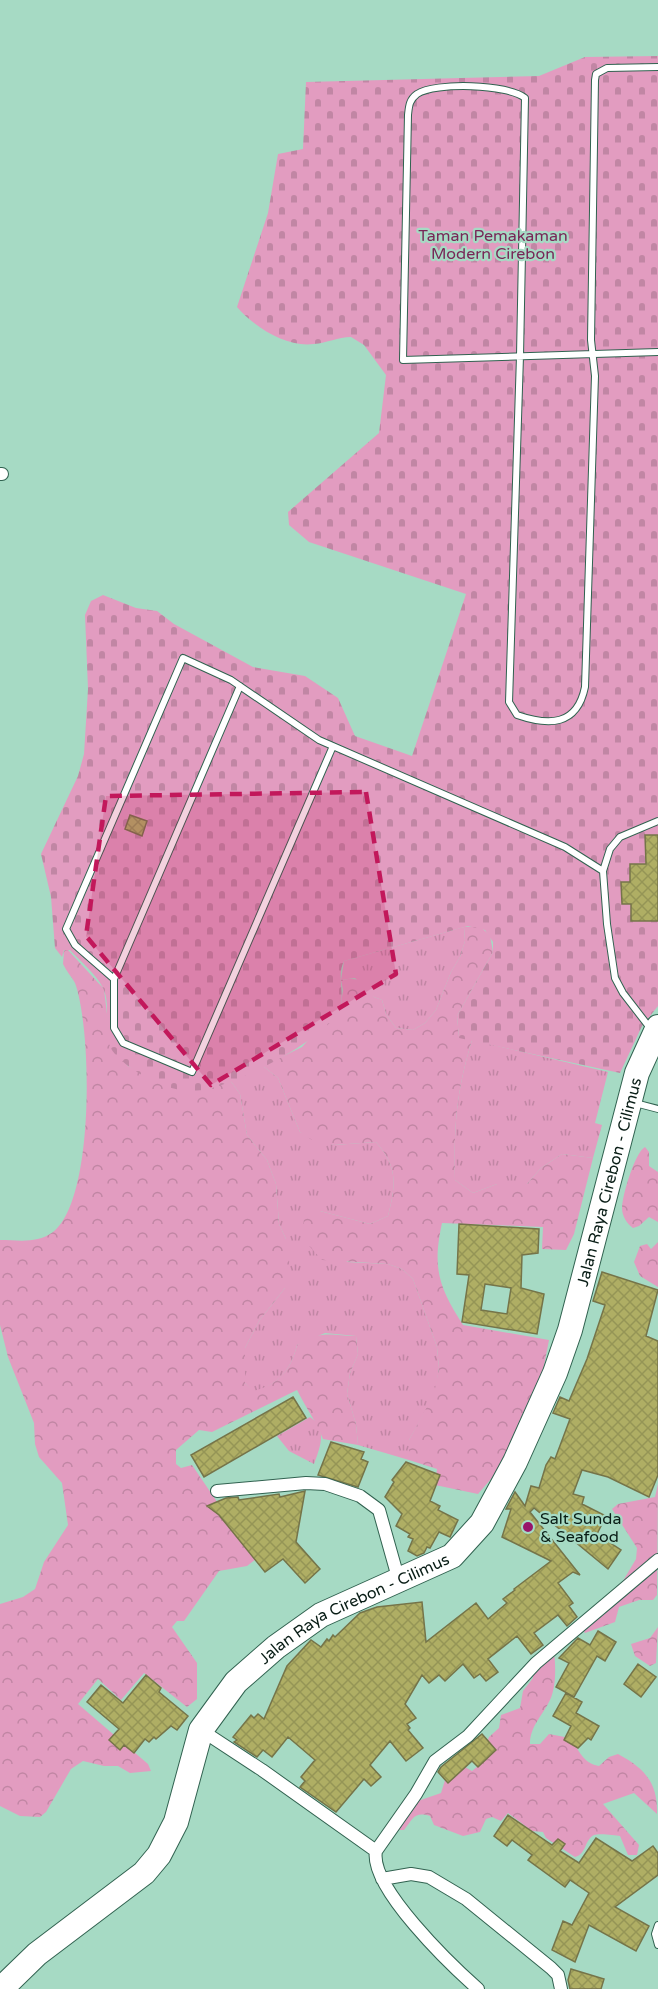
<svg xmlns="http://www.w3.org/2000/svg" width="658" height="1989" viewBox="0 0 658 1989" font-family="'Varela Round',sans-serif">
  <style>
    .grass { fill: url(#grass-tufts) }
    .forest { fill: url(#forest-crowns) }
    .cemetery { fill: url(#cemetery-stones) }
    .building { fill: url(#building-cross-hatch); stroke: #757449; stroke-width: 1.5; fill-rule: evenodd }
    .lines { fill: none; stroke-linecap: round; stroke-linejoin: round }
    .lane-casing { stroke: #316250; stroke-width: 8 }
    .street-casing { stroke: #316250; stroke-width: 14 }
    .highway-casing { stroke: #316250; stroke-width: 26 }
    .lane { stroke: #fff; stroke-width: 6 }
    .street { stroke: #fff; stroke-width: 12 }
    .highway { stroke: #fff; stroke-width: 24 }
    .marked { fill: #c2185b; fill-opacity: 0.2; stroke: #c2185b; stroke-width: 4.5; stroke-dasharray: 12 8; stroke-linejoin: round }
    .poi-dot { fill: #98156a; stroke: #a6dac4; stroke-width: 2 }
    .labels { text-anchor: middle; stroke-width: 4.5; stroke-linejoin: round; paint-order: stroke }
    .park-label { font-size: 16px; fill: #782757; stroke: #a6dac4 }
    .street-label { font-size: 16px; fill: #091d16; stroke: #a6dac4 }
    .poi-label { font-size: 16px; fill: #091d16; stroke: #a6dac4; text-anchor: start }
  </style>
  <defs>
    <pattern id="grass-tufts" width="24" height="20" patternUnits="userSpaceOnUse" patternTransform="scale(1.5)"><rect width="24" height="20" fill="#e29cc0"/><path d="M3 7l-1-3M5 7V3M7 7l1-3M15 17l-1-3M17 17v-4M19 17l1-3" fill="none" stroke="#c186a4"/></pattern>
    <pattern id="forest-crowns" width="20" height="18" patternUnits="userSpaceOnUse" patternTransform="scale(1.5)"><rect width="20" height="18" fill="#e29cc0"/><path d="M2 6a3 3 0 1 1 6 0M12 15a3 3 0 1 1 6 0" fill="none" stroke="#c186a4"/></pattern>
    <pattern id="cemetery-stones" width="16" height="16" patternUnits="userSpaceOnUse" patternTransform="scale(1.5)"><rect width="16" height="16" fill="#e29cc0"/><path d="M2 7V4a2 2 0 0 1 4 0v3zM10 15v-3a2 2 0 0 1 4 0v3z" fill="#c186a4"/></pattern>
    <pattern id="building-cross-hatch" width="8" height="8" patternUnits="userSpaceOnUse" patternTransform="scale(1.5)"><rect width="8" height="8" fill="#afae64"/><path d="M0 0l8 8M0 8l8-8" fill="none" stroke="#959556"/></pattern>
  </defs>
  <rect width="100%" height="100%" fill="#a6dac4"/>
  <path class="grass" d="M464,927L465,941L460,957L451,972L436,1010L425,1023L413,1030L396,1028L386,1014L382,1000L374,997L355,978L341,980L344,961Z
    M472,1040L608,1072L595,1123L602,1125L593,1158L562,1154L541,1168L527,1184H497L473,1193L455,1180C454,1126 456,1093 472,1040Z
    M263,1066L278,1078L300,1132L334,1145L376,1142C398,1167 396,1184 388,1216L370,1224L320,1211L347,1262L388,1264L402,1269L413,1279L437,1347L439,1368L435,1394L409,1440V1460L358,1445L356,1424L347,1394L350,1373L358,1354L356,1336L325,1333L297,1345C291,1370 279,1384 254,1392L245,1383V1348L259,1321L285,1288L286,1239L279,1224L276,1184L267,1160L247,1135L240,1094L230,1080Z
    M310,1417C328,1429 320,1447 314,1464L289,1451L277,1436Z"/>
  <path class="forest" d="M479,926L490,935L493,952L457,1016L459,1037L472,1040C456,1093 454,1126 455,1180L473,1193L497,1184H527L541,1168L562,1154L593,1158L574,1234L566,1250L542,1249L543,1227L442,1223C432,1269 439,1287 463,1325L549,1340L542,1376L503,1465L478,1494L435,1485L437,1469L409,1460V1440L434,1394L439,1368L437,1347L413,1279L402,1269L388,1264L322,1260L302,1238L304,1218L320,1211L370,1224L388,1216C396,1184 398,1167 376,1142L334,1145L312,1140L300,1132L278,1078L263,1066L302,1047L341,1004L343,990L341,980C360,977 365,981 374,997L382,1000L386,1014L396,1028L413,1030L425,1023L436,1010L451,972L460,957L465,941L464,927Z
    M67,949L104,989L111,1047L128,1066L157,1081L187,1090L210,1088L230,1080L240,1094L247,1135L267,1160L276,1184L279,1224L286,1239L290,1267L285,1288L259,1321L245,1348V1383L254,1391C279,1384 291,1370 297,1345C320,1330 331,1335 356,1336L358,1354L350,1373L347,1394L356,1424L358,1445L323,1439C316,1421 306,1408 297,1390L212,1432L199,1430L176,1450V1464L181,1468L192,1465L256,1559L247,1566L219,1571L184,1621H177L172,1627L197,1663V1699L187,1707L144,1673L121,1700L98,1679L78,1704L148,1764L151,1771L130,1773L118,1766H104L83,1761L71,1769L46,1812L40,1817L20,1816L0,1806V1604L23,1597L35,1589L44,1562L68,1525L62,1483L39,1457L35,1444L34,1423L8,1357L0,1325V1240C19,1240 36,1244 53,1232C95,1200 92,1029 75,983C72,977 66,971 63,964L64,951Z
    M645,1147L649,1152V1166L658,1172V1222L649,1217L639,1226L633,1228C627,1224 622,1216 622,1208C622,1196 635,1152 645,1147Z
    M658,1242V1287L640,1276L634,1262L640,1246L647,1244L651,1249Z
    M658,1484L657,1595L653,1600H639L619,1607L615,1622L585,1633L583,1630L614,1596L636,1559L637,1548L612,1509L618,1504L655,1497Z
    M658,1627L656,1663L650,1666L635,1656L631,1644L650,1638Z
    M554,1653C556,1667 556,1687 550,1700C543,1715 530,1726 530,1744H540L549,1734L570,1738C579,1749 582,1763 599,1766L609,1757L618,1754C644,1768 658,1782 657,1814L634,1793L603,1804L639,1845L637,1855H628L620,1836C615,1835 599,1833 594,1835C584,1840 587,1854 575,1857L546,1838L543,1832L532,1831L508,1813L501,1821L492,1817L486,1819L480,1832L463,1836L434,1825L430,1816C414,1811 413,1819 404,1830H398L418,1801L441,1793L446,1777L463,1766L472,1771L478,1766L489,1737L499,1728L501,1715L520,1708L523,1691L533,1678L532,1668Z"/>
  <path class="cemetery" d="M658,56V1006L642,1026L620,1073L459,1038L457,1016L493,952V942L485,930L468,926L344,961C335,978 349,1000 335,1017C313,1045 232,1088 196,1091C170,1093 132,1073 115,1054C99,1036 113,1008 103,988C96,974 81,962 70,950H64L62,957L55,948L51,897L41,854L78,776L84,754L88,689L85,615L91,601L103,595L136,608L157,611L174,624L253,667L305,676L338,698L355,736L412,756L466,594L309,542L289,525L288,512L379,433L386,375L364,345L351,337C338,337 327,343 314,344C287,348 254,327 237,307L268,213L278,154L303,149L306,82L539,76L585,57Z"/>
  <path class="building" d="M130,815L147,821L142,836L125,829Z
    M645,835H658V921H631V904H622L621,882H630V864H646Z
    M459,1224L539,1229L538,1253L522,1255L521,1288L544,1294L537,1334L462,1322L469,1275L457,1274ZM485,1284L511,1288L507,1314L481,1310Z
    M602,1272L658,1290L646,1336L658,1341V1475L649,1497L608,1477L582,1470L573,1494L584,1497L582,1504L606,1516L597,1534L621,1550L608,1569L534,1508L530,1512L580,1575L573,1572L558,1583L573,1603L569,1606L577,1617L567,1626L558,1615L534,1633L543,1645L531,1654L517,1636L488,1659L498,1672L486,1681L480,1674L474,1678L463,1664L445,1681L439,1675L429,1683L422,1675L405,1704L416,1718L407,1724L410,1728L408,1730L423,1748L406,1761L390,1741L370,1765L381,1777L371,1786L364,1779L336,1812L300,1787L305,1781L301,1777L315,1760L288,1737L272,1757L263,1750L257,1757L234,1742L237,1740L233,1737L251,1715L254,1718L258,1714L264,1719L287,1666L311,1640L321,1647L327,1639L329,1641L333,1635L335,1637L360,1613L377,1607L422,1602L426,1642L476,1603L488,1619L507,1603L503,1599L515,1590L514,1589L551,1561L502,1537L511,1509H506L515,1492L525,1506L531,1486L539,1488L546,1465L551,1457L555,1459L570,1419L553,1413L560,1397L569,1401L587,1359L605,1305L593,1301Z
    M293,1397L306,1418L204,1477L191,1455Z
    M331,1442L364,1452L361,1459L368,1462L358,1487L318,1475Z
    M406,1462L440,1475L430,1501L440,1506L438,1510L458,1520L450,1537L439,1532L430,1548L427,1547L424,1553L417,1556L408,1551L413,1539L408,1537L410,1534L396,1526L402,1514L385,1497L394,1482L392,1480Z
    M305,1491L296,1542L320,1569L305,1583L283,1559L265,1572L219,1515L207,1506L226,1498L238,1497L239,1500L279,1494L280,1497Z
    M598,1631L616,1642L605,1661L597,1656L574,1697L556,1687L569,1663L559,1658L578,1638L590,1645Z
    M638,1664L656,1677L641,1697L624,1684Z
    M146,1675L161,1688L159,1692L188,1716L177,1730L171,1726L156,1739L154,1737L149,1742L145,1739L134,1753L124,1745L120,1750L109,1740L119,1729L87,1702L101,1685L123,1703Z
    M566,1693L582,1702L576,1713L599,1726L591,1740L588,1738L578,1748L564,1740L571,1726L553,1716Z
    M482,1734L496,1750L478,1767L472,1761L448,1783L438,1772L441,1767Z
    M508,1815L552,1845L558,1839L565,1844L560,1851L579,1863L596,1838L632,1861L653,1846L658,1853V1875L615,1907L649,1926L636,1951L589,1925L575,1962L552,1950L563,1921L572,1925L589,1893L570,1880L565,1887L528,1860L532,1855L512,1840L507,1846L494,1836Z
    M571,1969L604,1979L601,1989H570L568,1980Z"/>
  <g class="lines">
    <g class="lane-casing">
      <path id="lane" d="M658,67L607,68L596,74L595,80L591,340L595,376L585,687C577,726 549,726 517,715L509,702L520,356L525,98C508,84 435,82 417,94C409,100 409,106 408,115L403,360C488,357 573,355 658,352
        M240,686L114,979V1028L123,1043L192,1072L333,746
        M114,979L75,945L66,929L183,658L231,680L319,740L565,847L603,871
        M650,1028L623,993L615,978L607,924L603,871L610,849L620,837L658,821
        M635,1103L658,1109
        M658,1925L655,1934L658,1945"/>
    </g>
    <g class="street-casing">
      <path id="street" d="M0,474H2
        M217,1491L306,1483L325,1484L360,1496L379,1510L399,1581
        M201,1730L262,1770L376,1851C369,1887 452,1966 478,1989
        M376,1851L416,1794L435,1761L468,1736L536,1663L658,1560
        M382,1879L411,1874L429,1877L466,1899L551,1968L558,1975L561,1989"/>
    </g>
    <g class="highway-casing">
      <g id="highway">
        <path id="s1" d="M1,1989L37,1954L144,1873L159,1855L176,1822L201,1730L236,1682L276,1647L321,1615L452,1556L482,1523L515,1462L555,1373L570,1330L637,1073L658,1027"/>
      </g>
    </g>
    <use href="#lane" class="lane"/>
    <use href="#street" class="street"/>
    <use href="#highway" class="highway"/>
  </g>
  <path class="marked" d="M366,792L396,974L211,1085L86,936L106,796Z"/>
  <circle class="poi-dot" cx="528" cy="1527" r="6"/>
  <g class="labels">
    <g class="park-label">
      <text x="493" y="241">Taman Pemakaman<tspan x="493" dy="18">Modern Cirebon</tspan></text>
    </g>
    <g class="street-label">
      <text dy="6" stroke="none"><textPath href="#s1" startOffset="1062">Jalan Raya Cirebon - Cilimus</textPath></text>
      <text dy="6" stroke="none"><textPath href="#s1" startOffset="540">Jalan Raya Cirebon - Cilimus</textPath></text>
    </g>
    <g class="poi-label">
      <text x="540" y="1524">Salt Sunda<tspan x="540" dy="18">&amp; Seafood</tspan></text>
    </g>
  </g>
</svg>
